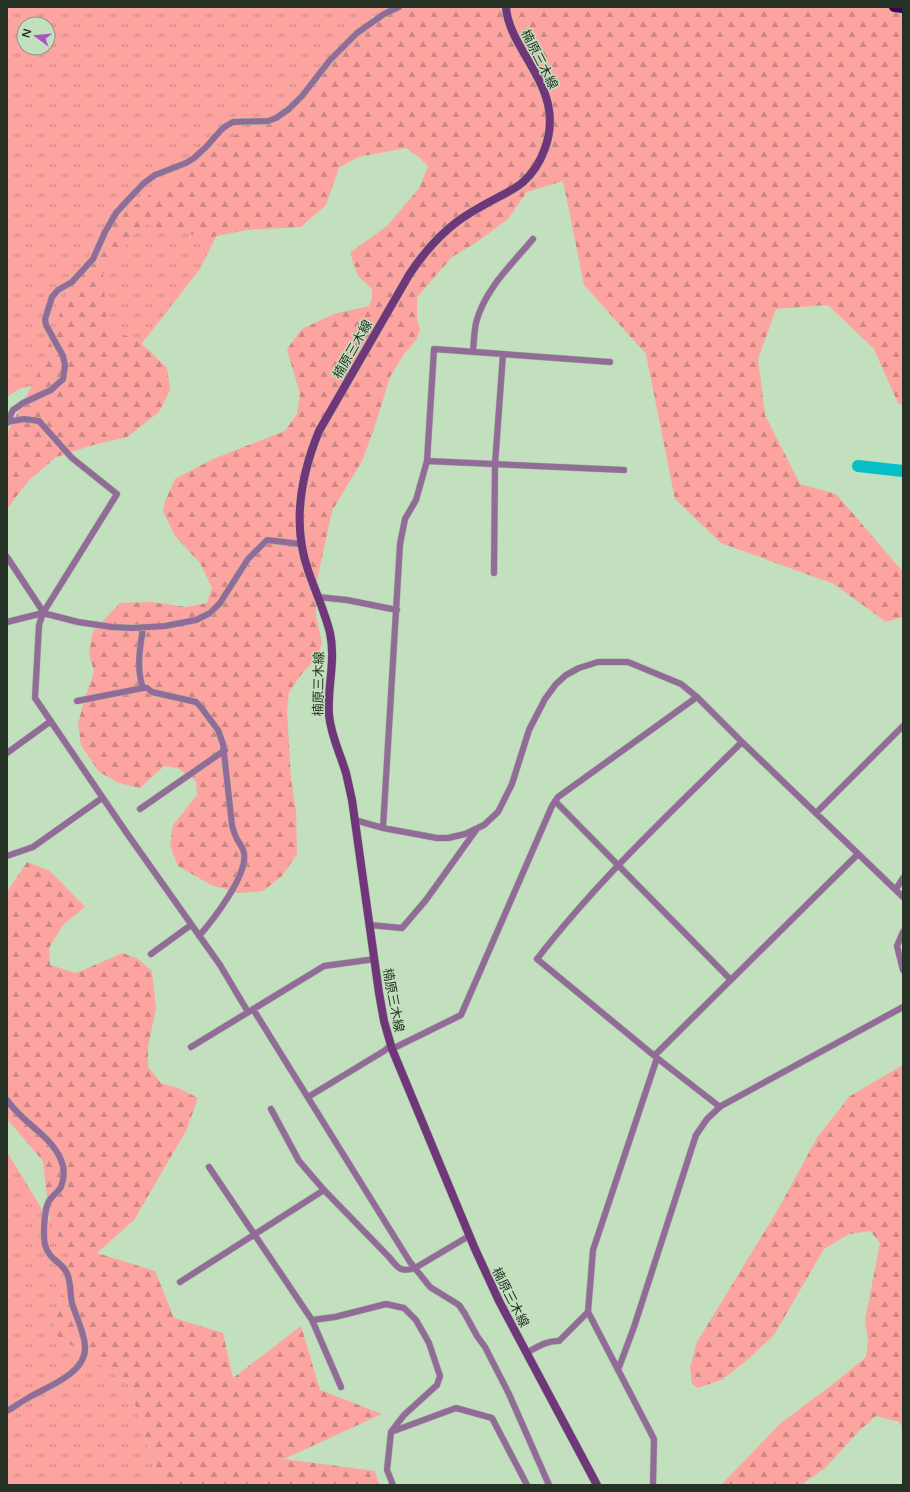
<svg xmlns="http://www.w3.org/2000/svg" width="910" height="1492" viewBox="0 0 910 1492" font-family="'Varela Round','Noto Sans JP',sans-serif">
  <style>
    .grass { fill: url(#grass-tufts); fill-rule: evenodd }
    .forest { fill: url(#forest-firs) }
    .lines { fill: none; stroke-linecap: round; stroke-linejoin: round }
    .river { stroke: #06bfc9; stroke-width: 12 }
    .minor-casing { stroke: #a3bca0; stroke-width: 7 }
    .secondary-casing { stroke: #a3bca0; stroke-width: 9 }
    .trunk-casing { stroke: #a3bca0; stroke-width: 11 }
    .minor { stroke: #936b99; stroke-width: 6 }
    .secondary { stroke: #70367a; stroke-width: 8 }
    .trunk { stroke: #44004f; stroke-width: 10 }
    .labels { text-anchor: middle; stroke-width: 3; stroke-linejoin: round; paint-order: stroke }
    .street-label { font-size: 13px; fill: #273226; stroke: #c2dfbe }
  </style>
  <defs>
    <pattern id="grass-tufts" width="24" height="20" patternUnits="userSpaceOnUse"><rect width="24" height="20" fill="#fda4a1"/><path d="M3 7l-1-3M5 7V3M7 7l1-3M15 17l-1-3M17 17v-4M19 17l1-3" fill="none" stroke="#cd8683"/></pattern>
    <pattern id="forest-firs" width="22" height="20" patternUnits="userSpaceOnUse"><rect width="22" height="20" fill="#fda4a1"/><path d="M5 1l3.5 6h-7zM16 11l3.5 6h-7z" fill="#cd8683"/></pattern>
  </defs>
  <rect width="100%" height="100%" fill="#c2dfbe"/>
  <path class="grass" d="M7,7H433L419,18L372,16L351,117L253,162L200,269L129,360L19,389L7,397ZM24,24H48V48H24Z
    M7,1152L70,1255L53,1333L128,1383L161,1485H7Z"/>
  <path class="forest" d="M393,7H903V405L898,403L874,349L828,305L776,309L758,359L765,415L800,484L836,494L903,572V617L886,622L834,584L721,543L675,499L646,354L584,285L563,181L527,192L508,219L477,242L452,257L417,297V320L420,329L417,339L404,354L390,377L374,429L362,461L332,511L316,585V617L322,643L317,658L303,672L289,692L287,711L291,779L296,811L297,854L282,876L263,891L239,893L211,885L178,866L170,846L173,825L197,795L196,781L178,768L164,766L140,788L119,783L99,772L81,745L78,724L84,701L94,672L89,653L93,631L120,603L152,602L186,607L207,603L212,588L200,563L175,536L163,511L165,501L175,479L213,459L285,431L297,414L300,394L287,349L302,329L334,314L369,306L372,298V289L358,276L350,253L388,225L420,187L428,166L419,157L406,148L358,157L339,168L326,205L301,227L246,230L208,238L143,224L103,274L107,326L141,343L167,368L170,390L159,412L127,437L93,445L56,457L28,481L7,509V433L38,374L74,275L118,217L284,101Z
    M27,862L50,871L85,907L63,925L49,948L50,965L76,973L123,953L138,959L152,971L156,1008L148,1047V1067L161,1083L180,1089L198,1098L186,1131L134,1220L97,1253L155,1271L174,1318L223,1333L233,1378L301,1326L320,1390L382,1414L284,1459L375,1471L379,1485H161L128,1383L53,1333L70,1255L50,1223L43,1161L7,1119V892Z
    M903,1065V1428L899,1422L876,1416L858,1432L825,1468L801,1485H721L781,1423L833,1384L866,1357L868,1341L865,1320L880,1243L870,1231L849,1234L824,1249L774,1335L746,1361L723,1379L698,1388L692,1384L690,1368L697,1342L776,1213L818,1136L850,1096Z"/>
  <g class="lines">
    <path class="river" d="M858,466L903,471"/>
    <g class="minor-casing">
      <path id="minor" d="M473,351C474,342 474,332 476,323C484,290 512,264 533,239
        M7,422L24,419L39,421L72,458L117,494L43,613L39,625L35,698L126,832L220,965L248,1012
        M7,423L13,410L23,403L51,390L63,379L65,365L63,356L46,325L45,319L52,297L58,290L72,282L93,259L105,232L116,213L125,203L144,183L155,175L186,163L194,158L206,147L222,129L226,126L233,122L268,121L276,118L289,109L302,96L330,60L357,33L384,14L399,7
        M427,461L624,470
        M7,557L40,607L43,613
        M494,573L495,464L503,354
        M318,597L347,600L397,610
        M7,622L43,613L78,622L112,627L133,628L165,626L196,620L210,613L220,603L248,559L267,540L301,544
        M143,688C136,668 140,648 143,628
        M77,701L143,688H147L152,692L196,702L200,706L218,730L223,744L232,825C233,829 234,833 236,837C238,842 243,847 244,853C248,875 213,920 199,936
        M7,753L51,721
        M555,801L731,980
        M140,809L225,750
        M816,813L903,726
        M355,820L383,828L437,838H448L465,834L484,825L498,812L512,784L529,730L545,699L556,684L566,675L579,668L598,662H628L681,684L697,697L742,742L903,897
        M383,828L400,544L405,519L416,500L427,461L434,349L610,362
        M7,856L33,847L102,798
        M896,889L903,878
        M370,925L402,928L426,900L476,830
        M903,932L897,946L903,970
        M151,954L191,925
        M253,1009L410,1262L430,1287L459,1305L465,1314L477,1336L485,1347L509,1394L549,1485
        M191,1047L324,966L375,959
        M392,1049L461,1015L552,806L558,797L697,697
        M655,1055L858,854
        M308,1097L384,1051L391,1045
        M7,1100C22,1123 50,1134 61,1160C65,1169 64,1179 61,1187C58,1192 52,1196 49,1201C44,1210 43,1235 45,1245C50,1262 64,1262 68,1276C71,1285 70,1294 72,1303C76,1317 84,1331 85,1346C87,1374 46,1387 28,1398C21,1402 14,1407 7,1411
        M720,1107L657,1058L537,959C598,880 671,812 742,742
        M271,1109L299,1161L324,1190L389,1257C398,1268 401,1273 415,1268L469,1236
        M209,1167L312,1320L341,1387
        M180,1282L324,1190
        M312,1320L335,1317L386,1304L404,1308L416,1320L429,1343L440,1376L437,1385L404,1415L391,1432L387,1470L393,1485
        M526,1353C536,1348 547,1340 559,1341L588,1312
        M618,1370L634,1327L696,1135L707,1119L721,1106L903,1007
        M391,1432L456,1408L492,1418L527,1485
        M653,1485L654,1439L588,1312L593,1250L657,1058"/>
    </g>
    <g class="secondary-casing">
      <path id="secondary" d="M506,7C508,41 544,73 549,110C553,136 542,165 523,182C519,186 513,189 508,192C491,201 473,210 458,221C438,236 422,255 409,275L319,431C301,475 292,524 308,570C315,591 325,612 330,633C336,660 327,688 329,715C331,736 340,753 346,773C348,782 350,791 352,800L379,993L384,1021L392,1049L475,1249L499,1301L597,1485"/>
    </g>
    <g class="trunk-casing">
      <path id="trunk" d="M894,7L903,8"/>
    </g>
    <use href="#minor" class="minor"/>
    <use href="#secondary" class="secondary"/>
    <use href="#trunk" class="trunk"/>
  </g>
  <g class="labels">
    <g class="street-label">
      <text transform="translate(540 59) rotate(63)" y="5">楠原三木線</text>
      <text transform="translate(352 349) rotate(-60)" y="5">楠原三木線</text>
      <text transform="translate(318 684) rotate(-89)" y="5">楠原三木線</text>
      <text transform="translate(394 1000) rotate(79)" y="5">楠原三木線</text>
      <text transform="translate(511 1297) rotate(63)" y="5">楠原三木線</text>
    </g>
  </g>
  <rect width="910" height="1492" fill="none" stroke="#273226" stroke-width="16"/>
  <g transform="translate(36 36) rotate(286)"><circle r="19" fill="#c2dfbe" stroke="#849a81"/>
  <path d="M0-3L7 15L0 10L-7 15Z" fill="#af53bf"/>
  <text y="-6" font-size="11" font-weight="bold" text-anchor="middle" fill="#273226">N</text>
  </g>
</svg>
